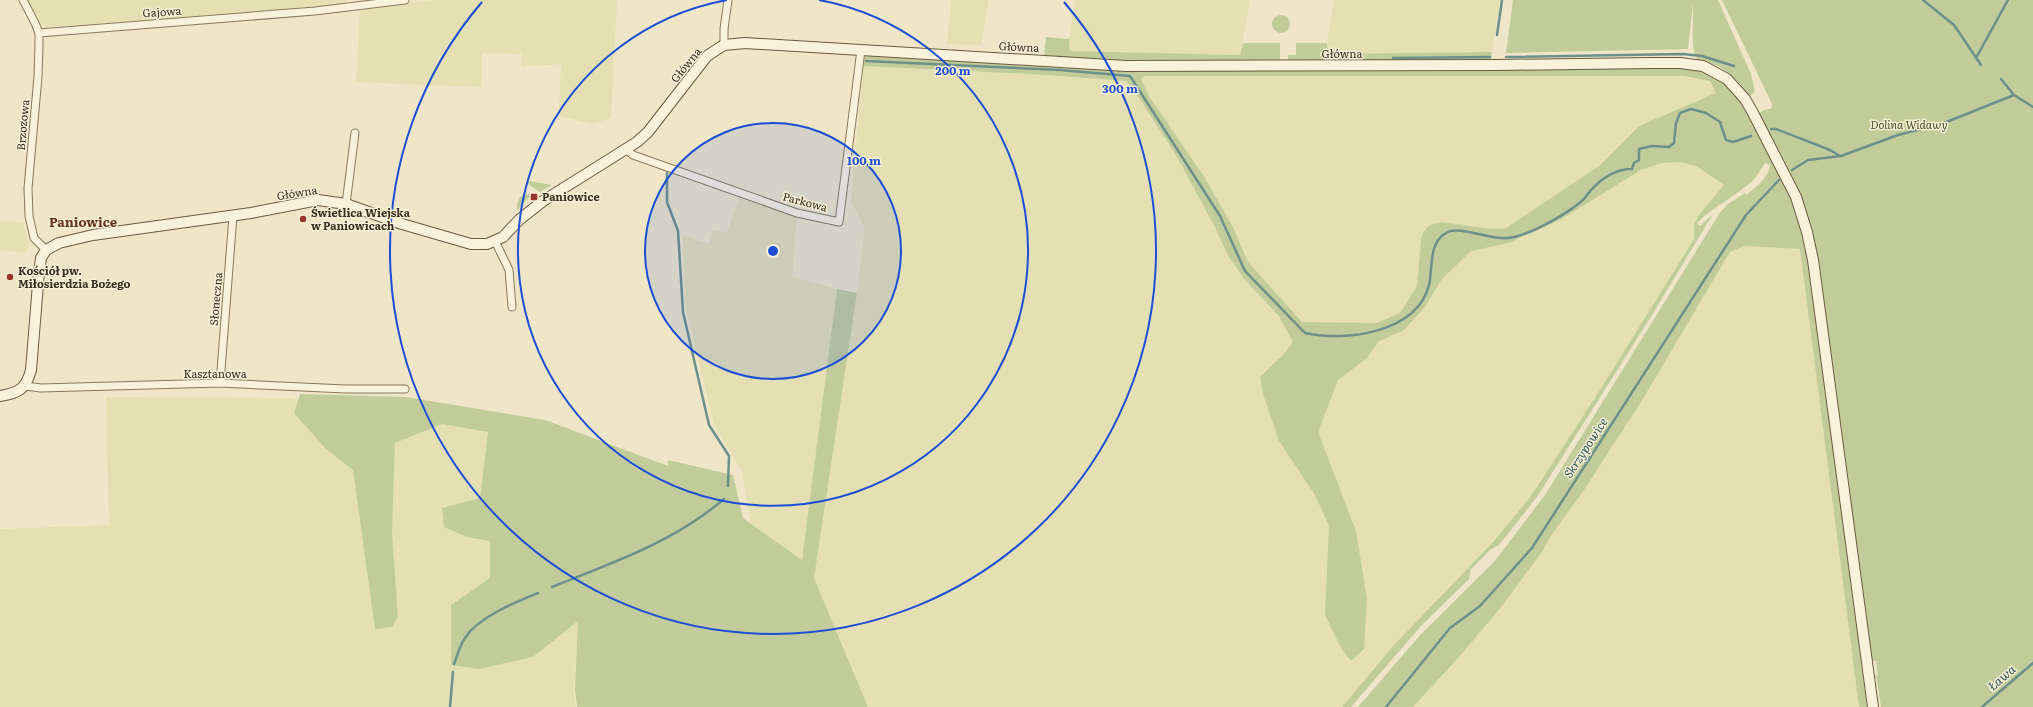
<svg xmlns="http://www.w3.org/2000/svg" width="2033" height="707" viewBox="0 0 2033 707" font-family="Literata,serif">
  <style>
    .farmland { fill: #e4e0b4 }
    .green { fill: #c2cc9a; fill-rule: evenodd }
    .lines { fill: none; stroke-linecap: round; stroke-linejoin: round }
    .stream { stroke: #6e908b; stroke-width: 2.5 }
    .street-casing { stroke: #8a795c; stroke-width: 9 }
    .secondary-casing { stroke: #6b5a3f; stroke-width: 12 }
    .street { stroke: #f9f2da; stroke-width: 7 }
    .secondary { stroke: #f9f2da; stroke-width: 10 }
    .ring { fill: none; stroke: #1d4ed8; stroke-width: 2 }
    .poi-dot { fill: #98362d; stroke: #f5efd6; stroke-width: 1.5 }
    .labels { text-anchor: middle; stroke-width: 3; stroke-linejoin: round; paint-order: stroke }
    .street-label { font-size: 11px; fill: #3a2f20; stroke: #f5efd6 }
    .park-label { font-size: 11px; font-style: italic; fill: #465626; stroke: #f5efd6 }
    .poi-label { font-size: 11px; font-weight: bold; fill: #3a2f20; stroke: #f5efd6; text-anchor: start }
    .water-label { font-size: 12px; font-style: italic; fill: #2f5859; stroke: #f5efd6 }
    .quarter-label { font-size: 13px; font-weight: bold; fill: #66351f; stroke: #f5efd6 }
    .centre { fill: #1d4ed8; stroke: #f5efd6; stroke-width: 2 }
    .ring-label { font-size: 12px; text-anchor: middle; font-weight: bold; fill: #1d4ed8; stroke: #f5efd6; stroke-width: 3; stroke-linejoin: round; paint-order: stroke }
  </style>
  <rect width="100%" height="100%" fill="#eee6c7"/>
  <path class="farmland" d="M27,0H347L346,3L287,10L44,27Z
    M433,0H617L611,118L592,124L559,116L561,64L521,67L522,54L482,53V87L356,82L360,9Z
    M951,0H989L981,45L947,44Z
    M1075,0H1250L1240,55L1070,51L1069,39Z
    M1334,0H1500L1492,52L1328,54L1327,43Z
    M863,66L1031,74L1126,81H1138L1145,76H1684L1710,81L1716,93L1639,126L1626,138L1641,170L1662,163L1681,162L1698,167L1725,185L1698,216L1694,225V239L1600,390L1531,496L1494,541L1394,645L1342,707H868L814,578L857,293L864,233V226L851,202Z
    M739,198L797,216L792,277L837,289L802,560L751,523L742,471L714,425L686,307L682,235L709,244L713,230L727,233Z
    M0,221L23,222L29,246L26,253L0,250Z
    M1744,246L1800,249L1859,707H1413L1460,656L1502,606L1542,552L1550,537L1584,490L1641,402L1730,252Z
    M106,397L294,398L322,442L324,447L353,470L375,629L398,617L392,533L395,443L442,424L488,432L480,498L467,537L490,541V578L451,605L533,657L578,621L574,689L576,707H0V529L109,525Z"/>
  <path class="green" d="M1513,0H1718L1751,74L1755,92L1750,96C1740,84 1730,71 1715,65C1709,63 1699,63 1696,57C1690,44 1694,19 1693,4L1688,49L1506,53Z
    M1722,0H2033V707H1881L1876,676L1878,675L1876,661H1870L1859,565L1814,248L1811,274L1867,707H1859L1800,249L1744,246L1730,252L1641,402L1584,490L1550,537L1542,552L1502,606L1460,656L1413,707H1358L1421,634L1494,562L1545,495L1721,211L1728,204L1745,193L1746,195C1756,187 1768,179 1770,165L1765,163C1760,170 1757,178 1750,183C1733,198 1713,207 1697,223L1700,226L1713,214L1652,315L1537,497L1499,545L1490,550L1471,569L1469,579L1421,626L1351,707H1342L1394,645L1494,541L1531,496L1600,390L1694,239V225L1698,216L1724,185L1698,167L1681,162L1662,163L1641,170L1560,220L1508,243L1471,251L1442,279L1425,307L1404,330L1379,341L1367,358L1338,380L1318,432L1356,531L1367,599L1364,649L1351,661L1341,648L1325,615L1329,526L1315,495L1279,441L1263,394L1260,377L1283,355L1293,342L1279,316L1244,279L1227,254L1215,227L1176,155L1132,87L1126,81L1031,74L863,66L862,59L868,54L1102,67L1679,65L1707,72L1734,91L1780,170L1786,165L1773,139H1770L1758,115L1762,111L1772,108V104ZM1145,76H1684L1710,81L1716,93L1639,126L1599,166L1506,228L1491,229L1441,222L1430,225L1424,231L1421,239L1417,286L1400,313L1377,323L1302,322L1248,262L1232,225L1203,175L1149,96L1141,79Z
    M1272 24a9 9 0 1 1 18 0a9 9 0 1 1-18 0Z
    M1046,37L1069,39L1070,51L1240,55L1243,43H1280V61L1171,64L1046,57L1044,55Z
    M1296,43H1327L1328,54L1492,52L1491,61L1292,63L1288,59V55H1296Z
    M529,181L552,185L540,192L528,184Z
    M531,193L536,196L528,198L517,211V204L520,197Z
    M837,289L857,293L814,578L868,707H577L575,689L578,621L533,657L479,669L451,665V605L490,578V541L467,537L444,527L442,508L480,498L488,432L442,424L395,443L392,533L398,617L392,627L375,629L353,470L326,449L294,413L300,394L406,397L545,420L668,466V460L733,475L743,518L802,560Z"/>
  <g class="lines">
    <path class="stream" d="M1923,0L1954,25L1981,65
      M1497,35L1502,0
      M1506,57L1683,54L1702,56L1734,66
      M1393,58L1490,57
      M1976,58L2008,0
      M866,61L1060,70L1130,76L1220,216L1245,271L1305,333C1345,342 1417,333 1429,285C1433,269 1428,243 1446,233C1461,224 1494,243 1514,237C1535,232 1567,214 1583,200C1586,197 1588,193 1591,190C1602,178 1616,169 1632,169L1634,163L1639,160V149L1652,146L1669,147L1674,143L1676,123L1680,113L1691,109L1706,113L1720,122L1726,140L1733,142L1751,136
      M2001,79L2014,95L2033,107
      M1771,129H1776L1830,150L1840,156
      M1792,170L1808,160L1841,156L1898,135L1944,123L2014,95
      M667,173V202L678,231L683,312L709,425L729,456L728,486
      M552,587C612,563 674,542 724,499
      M454,664C457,656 460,645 465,638C478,617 516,602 538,593
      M450,707L453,672
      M1386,707L1450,628L1480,606L1532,548L1746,215L1779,180
      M1982,707L2033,663"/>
    <g class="street-casing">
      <path id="street" d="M23,0L35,23L39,33V44L38,77L28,188L29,216L34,238L46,250
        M39,33L315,11L405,0
        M724,45V29L728,0
        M627,150L633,155L797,213L839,222L861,50
        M346,204L355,133
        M495,241L509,270L512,307
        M220,383L233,216
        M25,386L41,388L220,383L345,389H405"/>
    </g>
    <g class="secondary-casing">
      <path id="secondary" d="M0,396C19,393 26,389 31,370L39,272L41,258L46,250L59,243L93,235L251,213L318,200L346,204L402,224L471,244H487L503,237L519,220L543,201L637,142L648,132L707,56L724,45L745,43L1126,66L1497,65L1651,63H1680L1703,66L1727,79L1745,99L1752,111L1796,197L1807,232L1813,260L1873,707"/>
    </g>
    <use href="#street" class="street"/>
    <use href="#secondary" class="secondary"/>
  </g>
  <circle cx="773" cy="251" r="128" fill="#1d4ed8" fill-opacity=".12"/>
  <g class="ring">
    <circle cx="773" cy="251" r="128"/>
    <path d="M819 0A255 255 0 1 1 727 0"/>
    <path d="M1064 2A383 383 0 1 1 482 2"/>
  </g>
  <g class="poi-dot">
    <rect x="530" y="193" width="8" height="8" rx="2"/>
    <circle cx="303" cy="219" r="4"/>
    <circle cx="10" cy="277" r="4"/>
  </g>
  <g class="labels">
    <g class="street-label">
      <text transform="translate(162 12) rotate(-4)" y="4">Gajowa</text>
      <text transform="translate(1019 47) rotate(3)" y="4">Główna</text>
      <text x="1342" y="58">Główna</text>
      <text transform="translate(686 65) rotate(-51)" y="4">Główna</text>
      <text transform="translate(23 125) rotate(-85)" y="4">Brzozowa</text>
      <text transform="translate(297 193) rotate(-9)" y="4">Główna</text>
      <text transform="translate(805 202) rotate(15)" y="4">Parkowa</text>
      <text transform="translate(216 299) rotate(-85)" y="4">Słoneczna</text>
      <text x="215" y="378">Kasztanowa</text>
    </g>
    <g class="park-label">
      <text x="1909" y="129">Dolina Widawy</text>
    </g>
    <g class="poi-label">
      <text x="542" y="201">Paniowice</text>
      <text x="311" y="217">Świetlica Wiejska<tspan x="311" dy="13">w Paniowicach</tspan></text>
      <text x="18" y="275">Kościół pw.<tspan x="18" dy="13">Miłosierdzia Bożego</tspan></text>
    </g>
    <g class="water-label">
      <text transform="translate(1586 448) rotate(-57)" y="4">Skrzypowice</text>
      <text transform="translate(2002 678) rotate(-41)" y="4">Ława</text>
    </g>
    <g class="quarter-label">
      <text x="83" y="227">Paniowice</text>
    </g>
  </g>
  <circle cx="773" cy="251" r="6" class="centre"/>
  <g class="ring-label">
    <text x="953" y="75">200 m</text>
    <text x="1120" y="93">300 m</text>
    <text x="864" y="165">100 m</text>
  </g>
</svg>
